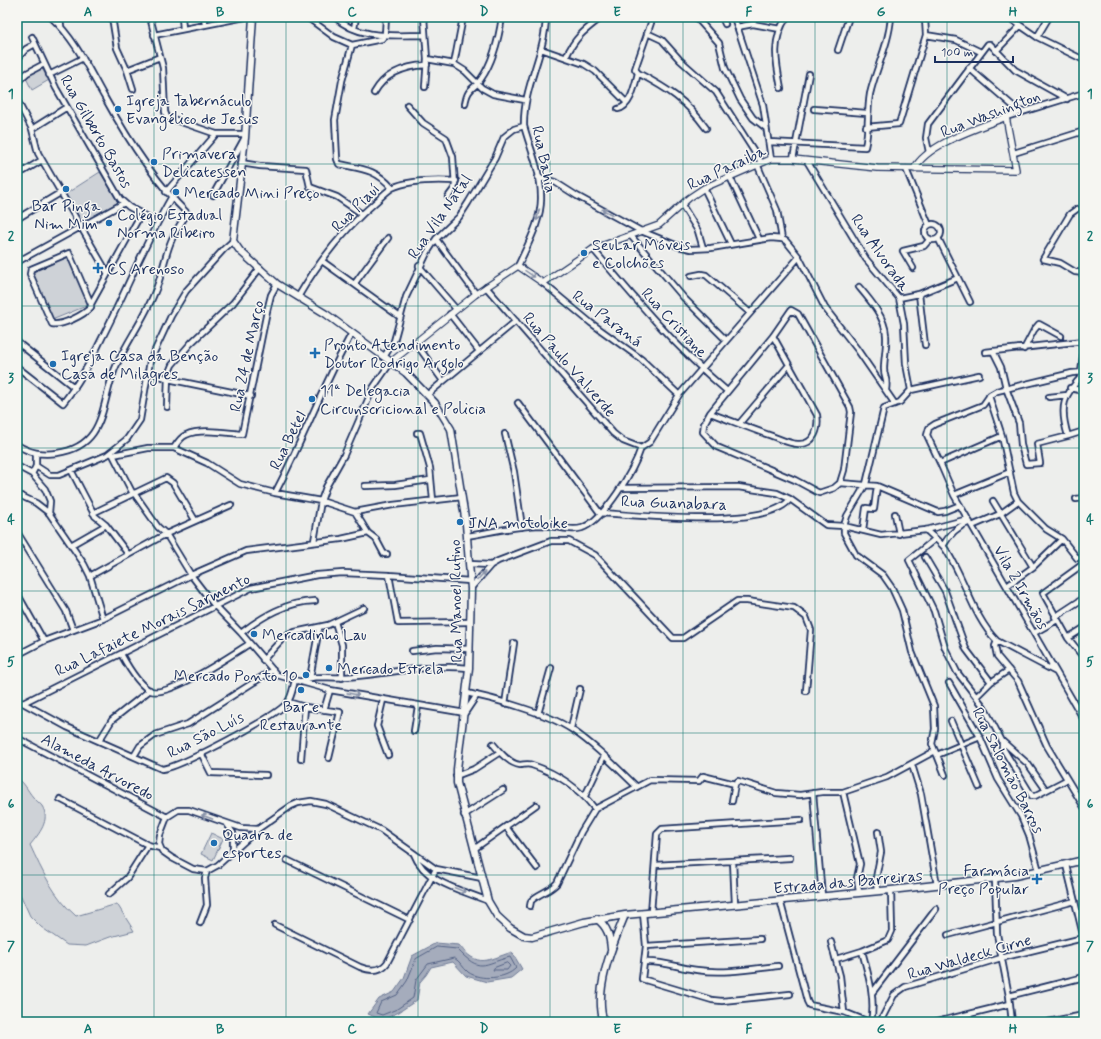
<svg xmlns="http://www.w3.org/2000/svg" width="1101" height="1039" viewBox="0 0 1101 1039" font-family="Mynerve,sans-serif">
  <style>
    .green { fill: #ced2d7; stroke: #74809a }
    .water { fill: #a5acbc; stroke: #6e7a96 }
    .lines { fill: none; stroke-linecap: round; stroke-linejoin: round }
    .shore { stroke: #526184; stroke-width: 1 }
    .minor-casing { stroke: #1b2f5e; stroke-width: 8 }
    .tertiary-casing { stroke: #1b2f5e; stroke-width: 8 }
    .secondary-casing { stroke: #1b2f5e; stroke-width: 9 }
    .minor { stroke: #f6f6f2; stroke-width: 4.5 }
    .tertiary { stroke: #f6f6f2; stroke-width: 5.5 }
    .secondary { stroke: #f6f6f2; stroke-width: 6 }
    .oneway { stroke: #8892a8 }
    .grid { fill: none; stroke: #0f766e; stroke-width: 1; stroke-opacity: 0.55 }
    .poi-dot { fill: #1f6fb2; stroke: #f6f6f2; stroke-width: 1.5 }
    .labels { text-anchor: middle; stroke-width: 3; stroke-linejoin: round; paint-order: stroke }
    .poi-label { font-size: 16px; fill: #1b2f5e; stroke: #f6f6f2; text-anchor: start }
    .street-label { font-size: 16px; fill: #1b2f5e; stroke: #f6f6f2 }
    .neatline { fill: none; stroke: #0f766e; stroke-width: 1.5 }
    .grid-label { font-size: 13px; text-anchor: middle; font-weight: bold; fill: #0f766e }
  </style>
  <rect width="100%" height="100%" fill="#edeeec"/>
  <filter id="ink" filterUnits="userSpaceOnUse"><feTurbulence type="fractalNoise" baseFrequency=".025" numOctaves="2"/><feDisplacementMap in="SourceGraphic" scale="8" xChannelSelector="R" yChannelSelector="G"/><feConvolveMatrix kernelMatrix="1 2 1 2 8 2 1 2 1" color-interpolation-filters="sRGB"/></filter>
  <g filter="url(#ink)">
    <path class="green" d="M41,67L49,80L32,90L26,78Z
      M100,172L118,202L82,224L64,195Z
      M69,253L91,304L52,320L31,269Z
      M17,778C25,783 27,790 33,797C35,800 39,802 42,806C51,820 39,834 30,845C42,871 54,897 76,916L117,904L134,931L110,937L86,946L67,945L41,927L30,916L21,896L17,891Z
      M211,833L223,839L213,860L201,854Z"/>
    <path class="water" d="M436,943L459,945C478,969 487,960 512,952L522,969L511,978L487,982L466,976L453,962L431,967L426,975L420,982L417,1000L399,1012L382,1020L368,1014L379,999L394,992L404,978L412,956Z"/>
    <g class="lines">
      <path class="shore" d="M437,947L457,949C481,974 482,964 510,957L516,968C506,979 480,981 468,972C463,968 460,961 454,958L428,964L416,980L413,998L397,1009L382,1015L376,1013L381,1002L397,995L407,981L416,959Z
        M507,963L510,966L507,970H493L494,968Z"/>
      <g class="minor-casing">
        <path id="minor" d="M60,17L61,26
          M112,17L117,48L127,70L133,89
          M150,17L163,68L165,112L167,117L216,134H245
          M182,17L183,29
          M204,17L205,25
          M307,17L334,37L352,45
          M335,17C359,40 394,35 425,35
          M386,17L385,35L382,39L352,45L342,81L335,120L337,159L339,164C362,169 376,169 392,188
          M424,17L427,59L425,87
          M653,17L635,69L638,73C668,89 686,100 706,128
          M696,17L719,43L725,68L740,99L753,118L766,128
          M722,17L725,24
          M734,17L763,105L771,159
          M1008,17L1037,37L1084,60
          M737,27L753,24L780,29
          M354,29L356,17
          M647,33L662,40L680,60L716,92L761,162
          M154,35L245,17
          M926,35L956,40L981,52
          M32,37L56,88L120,199L129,207L157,222
          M1037,37L1049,17
          M541,49L584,64L595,71L627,103
          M838,50L849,17
          M996,51L1020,26
          M566,57C575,37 585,30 602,17
          M17,59L26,49L35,44
          M427,59L454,64L465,71L482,88L493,94L525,100
          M454,64L463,17
          M969,68L1020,112
          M127,70L160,57
          M49,75L83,58
          M17,82L27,73L44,64
          M781,88C776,63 771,39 787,17
          M374,93C385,73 405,66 427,65
          M17,100L32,129L38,153L107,272
          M465,104C468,86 474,90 481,79C493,62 499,37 502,17
          M407,105L423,123L446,138L453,157L455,185L454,189L448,197
          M618,109C631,107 635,84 638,73
          M814,109L867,113
          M1006,117L1084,93
          M866,127L899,124L926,35L925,19L930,17
          M32,129L67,107
          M769,142L865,147C869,131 867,112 870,94C876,68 889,44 891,17
          M929,152L926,138L928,124L988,44H990L1015,70L1067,99
          M1014,153L1084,131
          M793,159L809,74
          M807,161L866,259L899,298L904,324L906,364L911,390
          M241,163L260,166L306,169L310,187L337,197L362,214
          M757,164L777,210L782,239
          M906,169L929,225
          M24,171L42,160
          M538,177L555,182L577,196L641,231L678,246L691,249L711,248L771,238L782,239L786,241L799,257L825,308L857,349L895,404
          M730,177L759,239
          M704,188L731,244
          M166,192L216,134
          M213,195L244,139
          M682,205L698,231L703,248
          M1077,209L1070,214L1043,259L1060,263L1075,272L1084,273
          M20,217L60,193
          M925 232a8 8 0 1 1 16 0a8 8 0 1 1-16 0Z
          M631,236L684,298L726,340
          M938,238L970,302
          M436,239L476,294
          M593,249C635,299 677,349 727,391
          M322,261L400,317
          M17,262L124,203
          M419,266L456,309
          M518,266C528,244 542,220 541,196C541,172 530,148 524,126C523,86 545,55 546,17
          M913,268L903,251L924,246L930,239
          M691,276L701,274L706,275L749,312
          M355,283L388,238
          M543,283L591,323L641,359L679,395
          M486,287L613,433L623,441L641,448
          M859,287C870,300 885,317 886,335C887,346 884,358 884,369C884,377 888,377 886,390
          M919,294L925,345
          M298,297C319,261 346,227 378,200C382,196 387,191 392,188C409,180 437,180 456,181
          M899,298L919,294L958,278
          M91,304L69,253L31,269L30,274L52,324C62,326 84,315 91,307V304L141,214
          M791,310L798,314L850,407L851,412L844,470L840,483L834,488L819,493L795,480L717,447L703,432L704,424L710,413L773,336Z
          M450,314L479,351
          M17,342L75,388
          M415,342L443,381
          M1024,349L1034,330L1039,324L1061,336
          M993,351L1001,367L1006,388L1019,423L1021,445L1026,464L1040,463L1037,444L1068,436L1084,431
          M985,352L1084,341
          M384,357L394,341L406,297L427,253L436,239L459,217L468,203L495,158L504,137L514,129L524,126
          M17,367L63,403C79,383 91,361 102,338C126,291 145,243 171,198
          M148,371L168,379L251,396
          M1081,372L1084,349
          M1070,388L1084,391
          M428,394L516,321
          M989,396L1002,436L1014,493L1018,501L1046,529L1062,539L1077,558
          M1049,397L1067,395
          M518,403L600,513
          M167,407L168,375L172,365L191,343L233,303L260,268
          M710,413C729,420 749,428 769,435C778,438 789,444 798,444C815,445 819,428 817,415L773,336
          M739,424L789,365
          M417,433H420L430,468L433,500
          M505,434L514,472L522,527
          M1002,436L940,463L954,495L1084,720
          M1068,436C1059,407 1063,395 1084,374
          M17,445C30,453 41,455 57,453C109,446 100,399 117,364C128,340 144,319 154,294C162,277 164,257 172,239C176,230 182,222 187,213C155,182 127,138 105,98C89,70 76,40 51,17
          M174,448C177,443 181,437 186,435C200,428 227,433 242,434L267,311L271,295L277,284
          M641,448L650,442L679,395L799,257
          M111,453L113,455L148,448H174L207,463L240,484L275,493L321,501L355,512L393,505L462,497
          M113,455L133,494
          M940,463L927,435L929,428L935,424L983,405L990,395L997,391L1072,373L1084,372
          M17,466L32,474L45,489L50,501L49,513L84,564L90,576L103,619
          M36,466L50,475H59L107,455L127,439L140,420L150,361L171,316L186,291L224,249L233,241
          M71,470L95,516L106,525L128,554
          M32,474L36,466V454
          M840,483L877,486L938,512L945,511L960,505
          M365,486L395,485L430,480
          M621,488L738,487L777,493L790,499L826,525L844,526L881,535L926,530L968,519
          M134,493L158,527L166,534L191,575L214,605L241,633L277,675L330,690L465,713L477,695
          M275,493C303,441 323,384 352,333
          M17,494L36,503L49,513
          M954,495L1010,472
          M1076,499L1084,498
          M993,501L1033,567
          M355,512L368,533L376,539L384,554H387
          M93,513L166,478L173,483L195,520
          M600,513C637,515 769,530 790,499
          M895,514L899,534
          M972,526L1000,514L1018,501
          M863,530L866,508L874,509L877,486
          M926,530C932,536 939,541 944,547C965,577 972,616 997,641L995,646L997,656L1018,681L1047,746L1084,807
          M17,532L66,611L73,630
          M467,536C491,532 515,526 540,525C553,525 570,532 582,528C604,520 634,470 641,448
          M935,539L909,560L934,611L945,648L957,672L984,707L1002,741L1028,764L1046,790
          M314,541L321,501L326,487L344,455L373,388L391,362
          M71,545L106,525
          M943,546C949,535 958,526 970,522
          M925,557L945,591L966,649L991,682
          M469,564L491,565
          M1083,564L1043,593L1068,638L1084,658
          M389,575L398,623L470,622
          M90,576L166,534L231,505
          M1007,586L1033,567L1062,539
          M471,588L491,565L498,561L551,541H569L595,555L673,638H683L737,601H747L794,608L806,617L811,630L806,691
          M17,593L44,641
          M1055,617L1084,598
          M335,622L342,645V678
          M241,633C263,616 286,602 315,601
          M1034,633L1057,620
          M1068,638L1084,628
          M997,641L1056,672
          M412,651L437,648L470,649
          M121,654C127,665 139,686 151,691C170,697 231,655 249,644
          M17,655L44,641L103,619L191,575L246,551L341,539L368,533
          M263,660L284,637L295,632L328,625L364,608
          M310,678L319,628
          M302,681C315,674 330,679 344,677C386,674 427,664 469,668
          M949,683L980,737L998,779L1021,816L1029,835L1039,871
          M467,693C495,699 547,713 571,729C595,745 616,767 637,787
          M977,696L991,682L1009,670
          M383,700L377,726L388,755
          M17,701L23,703L251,588L317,575L343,573L389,575L470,581
          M288,702L305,707L340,712L329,758
          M23,703L67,727L162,769C181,767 275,717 287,703C292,697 293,687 295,680
          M505,704L514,643
          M324,710L330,690
          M538,714L551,668
          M951,721L979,787
          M571,728L580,689
          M414,731L418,706
          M17,738L167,817
          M99,741L112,720L150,690
          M1002,741V747L1032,796H1035L1066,780
          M493,744C499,751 509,764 520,765C524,765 527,763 532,765C556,773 579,788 595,809
          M935,751L937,755L980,737
          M201,753L211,773L266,775
          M937,755L945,775
          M134,756L140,746L155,735L188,724L273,670
          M301,759L305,707
          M912,765L921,794L937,885
          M456,776L474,769L500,752
          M843,792L860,864L857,878L859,892
          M813,793L822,896
          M585,796L604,756
          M60,799L148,845L160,848
          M732,801L735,784L738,781L776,793L800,795L822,792H843L887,777L935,751L932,744L935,729L934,706L912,652L902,610L892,588L883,575L856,555L844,533V526L847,516L866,484L884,408L900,402L911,390L979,375
          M464,815L503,790
          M227,824L233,833V850
          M506,827L537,868
          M258,829L241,828L189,810H178L167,817L160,835L159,844L162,851L172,858L193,869L207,871L218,865L258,829L291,806L298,803L311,801L326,804L381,830L436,869L482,878
          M474,849L536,805
          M414,854C425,883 462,890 488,901
          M287,860L410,920
          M733,861L735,904
          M655,865L790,858
          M1066,865L1084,939
          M995,879L997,934L1009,996L1012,1022
          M877,891L876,878L881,852L878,832
          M109,894L127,878L148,845
          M780,900L807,1001L809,1005L844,1012L869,1022
          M530,906L531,901C539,893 549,892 557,883L581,832L595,809L650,780L699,781L703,776L735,784
          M651,912L657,834L662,829L801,820
          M643,913L646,946L642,979L712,1000L722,1001L790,994
          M200,923L207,905L205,878L207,871
          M275,925L360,967C370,971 380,972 387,963L436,869
          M948,935L1075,901
          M831,942L840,976L844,1012
          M646,946L760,939
          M862,951C868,974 876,998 871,1022
          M836,959L862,951L888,940L892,931L891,890
          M645,962C664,961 679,968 697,970C724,974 751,969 778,966
          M872,993L936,909
          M1009,996L1084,977
          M880,1022L894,995L905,987L1001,958L1083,938
          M937,1022L1010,1004
          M1048,1022L1084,1015"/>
      </g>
      <g class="tertiary-casing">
        <path id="tertiary" d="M391,362L476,294L518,266L543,283L593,249L659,225L689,198L704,188L771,159H793L877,168L1016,170L1006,117C979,128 928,143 914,169"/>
      </g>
      <g class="secondary-casing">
        <path id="secondary" d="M253,17L245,138L233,241L240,251L277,284L326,314L406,373L435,403L451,429L466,524L471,589L469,668L457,769V783L488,901L497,916L510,928L524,936L532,937L584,922L625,915L891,890L1015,876L1084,860
          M597,919C608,927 610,937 611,949
          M604,1022C593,991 613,944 625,915"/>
      </g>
      <use href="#minor" class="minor"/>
      <use href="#tertiary" class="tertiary"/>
      <use href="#secondary" class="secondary"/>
    </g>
    <defs><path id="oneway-shaft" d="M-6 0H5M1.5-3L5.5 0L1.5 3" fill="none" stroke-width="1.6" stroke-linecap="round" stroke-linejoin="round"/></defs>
    <g class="oneway">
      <use href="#oneway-shaft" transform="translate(607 212) rotate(-152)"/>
      <use href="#oneway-shaft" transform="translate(538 215) rotate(104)"/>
      <use href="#oneway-shaft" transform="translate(530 274) rotate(34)"/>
      <use href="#oneway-shaft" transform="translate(481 576) rotate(-48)"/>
      <use href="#oneway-shaft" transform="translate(353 694) rotate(11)"/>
      <use href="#oneway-shaft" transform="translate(207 817) rotate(-160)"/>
      <use href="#oneway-shaft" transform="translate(460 890) rotate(22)"/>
    </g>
  </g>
  <path class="grid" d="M154,17V1022M286,17V1022M418,17V1022M550,17V1022M683,17V1022M815,17V1022M947,17V1022M17,164H1084M17,306H1084M17,448H1084M17,591H1084M17,733H1084M17,875H1084"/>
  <g class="poi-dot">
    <circle cx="118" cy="109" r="4"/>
    <circle cx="154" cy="162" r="4"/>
    <circle cx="66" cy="189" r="4"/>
    <circle cx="176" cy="192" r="4"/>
    <circle cx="109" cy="223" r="4"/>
    <circle cx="584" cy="253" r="4"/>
    <path d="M96 262h4v4h4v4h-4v4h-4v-4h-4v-4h4z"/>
    <path d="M313 347h4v4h4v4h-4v4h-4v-4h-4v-4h4z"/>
    <circle cx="53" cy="364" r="4"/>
    <circle cx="312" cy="399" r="4"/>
    <circle cx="460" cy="522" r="4"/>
    <circle cx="254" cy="634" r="4"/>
    <circle cx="329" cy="668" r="4"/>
    <circle cx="306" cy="675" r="4"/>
    <circle cx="301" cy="690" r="4"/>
    <circle cx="214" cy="843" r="4"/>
    <path d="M1035 873h4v4h4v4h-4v4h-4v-4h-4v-4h4z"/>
  </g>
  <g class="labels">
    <g class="poi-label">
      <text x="126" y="106">Igreja Tabernáculo<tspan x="126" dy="18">Evangélico de Jesus</tspan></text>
      <text x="162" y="159">Primavera<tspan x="162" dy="18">Delicatessen</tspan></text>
      <text x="184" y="198">Mercado Mini Preço</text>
      <text x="66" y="211" text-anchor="middle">Bar Pinga<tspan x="66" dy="18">Nim Mim</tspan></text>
      <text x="117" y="220">Colégio Estadual<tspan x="117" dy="18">Norma Ribeiro</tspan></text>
      <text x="592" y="250">SeuLar Móveis<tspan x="592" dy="18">e Colchões</tspan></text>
      <text x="107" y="274">CS Arenoso</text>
      <text x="324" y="350">Pronto Atendimento<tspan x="324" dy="18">Doutor Rodrigo Argolo</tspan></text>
      <text x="61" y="361">Igreja Casa da Benção<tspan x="61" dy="18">Casa de Milagres</tspan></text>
      <text x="320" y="396">11ª Delegacia<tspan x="320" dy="18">Circunscricional e Policia</tspan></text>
      <text x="468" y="528">JNA motobike</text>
      <text x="262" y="640">Mercadinho Lau</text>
      <text x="337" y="674">Mercado Estrela</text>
      <text x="298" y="681" text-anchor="end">Mercado Ponto 10</text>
      <text x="301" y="712" text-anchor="middle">Bar e<tspan x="301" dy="18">Restaurante</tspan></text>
      <text x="222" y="840">Quadra de<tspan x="222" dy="18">esportes</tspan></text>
      <text x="1029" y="876" text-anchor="end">Farmácia<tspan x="1029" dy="18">Preço Popular</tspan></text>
    </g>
    <g class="street-label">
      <text transform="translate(990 113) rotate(-21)" y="6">Rua Washington</text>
      <text transform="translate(97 131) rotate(60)" y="6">Rua Gilberto Bastos</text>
      <text transform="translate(545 159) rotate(78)" y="6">Rua Bahia</text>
      <text transform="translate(726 167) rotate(-25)" y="6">Rua Paraiba</text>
      <text transform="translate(355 207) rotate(-45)" y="6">Rua Piauí</text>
      <text transform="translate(439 216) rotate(-55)" y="6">Rua Vila Natal</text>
      <text transform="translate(881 252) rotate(55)" y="6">Rua Alvorada</text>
      <text transform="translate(608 318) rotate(37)" y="6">Rua Paraná</text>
      <text transform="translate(675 322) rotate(47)" y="6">Rua Cristiane</text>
      <text transform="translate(246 356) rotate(-78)" y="6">Rua 24 de Março</text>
      <text transform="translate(570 364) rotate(49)" y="6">Rua Paulo Valverde</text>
      <text transform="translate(287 440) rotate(-64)" y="6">Rua Betel</text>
      <text transform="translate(674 502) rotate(2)" y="6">Rua Guanabara</text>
      <text transform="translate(1022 587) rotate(60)" y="6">Vila 2 Irmãos</text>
      <text transform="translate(455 601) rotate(-91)" y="6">Rua Manoel Rufino</text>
      <text transform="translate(152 624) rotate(-26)" y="6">Rua Lafaiete Morais Sarmento</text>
      <text transform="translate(205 734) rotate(-27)" y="6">Rua São Luís</text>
      <text transform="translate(98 766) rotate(28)" y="6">Alameda Arvoredo</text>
      <text transform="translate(1009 770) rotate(63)" y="6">Rua Salomão Barros</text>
      <text transform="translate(848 881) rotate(-5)" y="6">Estrada das Barreiras</text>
      <text transform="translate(969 956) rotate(-16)" y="6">Rua Waldeck Cirne</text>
    </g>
  </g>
  <rect width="1101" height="1039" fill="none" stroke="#f6f6f2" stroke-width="44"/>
  <path d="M935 56v6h78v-6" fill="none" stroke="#1b2f5e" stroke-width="2"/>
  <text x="941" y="56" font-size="12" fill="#1b2f5e" stroke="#f6f6f2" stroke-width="3" paint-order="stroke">100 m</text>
  <rect x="22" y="22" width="1057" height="995" class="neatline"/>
  <g class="grid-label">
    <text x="88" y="16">A</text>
    <text x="220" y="16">B</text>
    <text x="352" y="16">C</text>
    <text x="484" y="16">D</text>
    <text x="617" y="16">E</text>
    <text x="749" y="16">F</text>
    <text x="881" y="16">G</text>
    <text x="1013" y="16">H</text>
    <text x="11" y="98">1</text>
    <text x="1090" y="98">1</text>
    <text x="11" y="240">2</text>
    <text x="1090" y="240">2</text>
    <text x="11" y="382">3</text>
    <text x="1090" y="382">3</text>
    <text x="11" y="524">4</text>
    <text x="1090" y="524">4</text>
    <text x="11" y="666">5</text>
    <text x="1090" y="666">5</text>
    <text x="11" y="808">6</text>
    <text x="1090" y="808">6</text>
    <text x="11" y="950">7</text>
    <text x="1090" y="950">7</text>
    <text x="88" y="1033">A</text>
    <text x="220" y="1033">B</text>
    <text x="352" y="1033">C</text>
    <text x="484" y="1033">D</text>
    <text x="617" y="1033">E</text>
    <text x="749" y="1033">F</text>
    <text x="881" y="1033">G</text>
    <text x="1013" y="1033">H</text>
  </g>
</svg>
